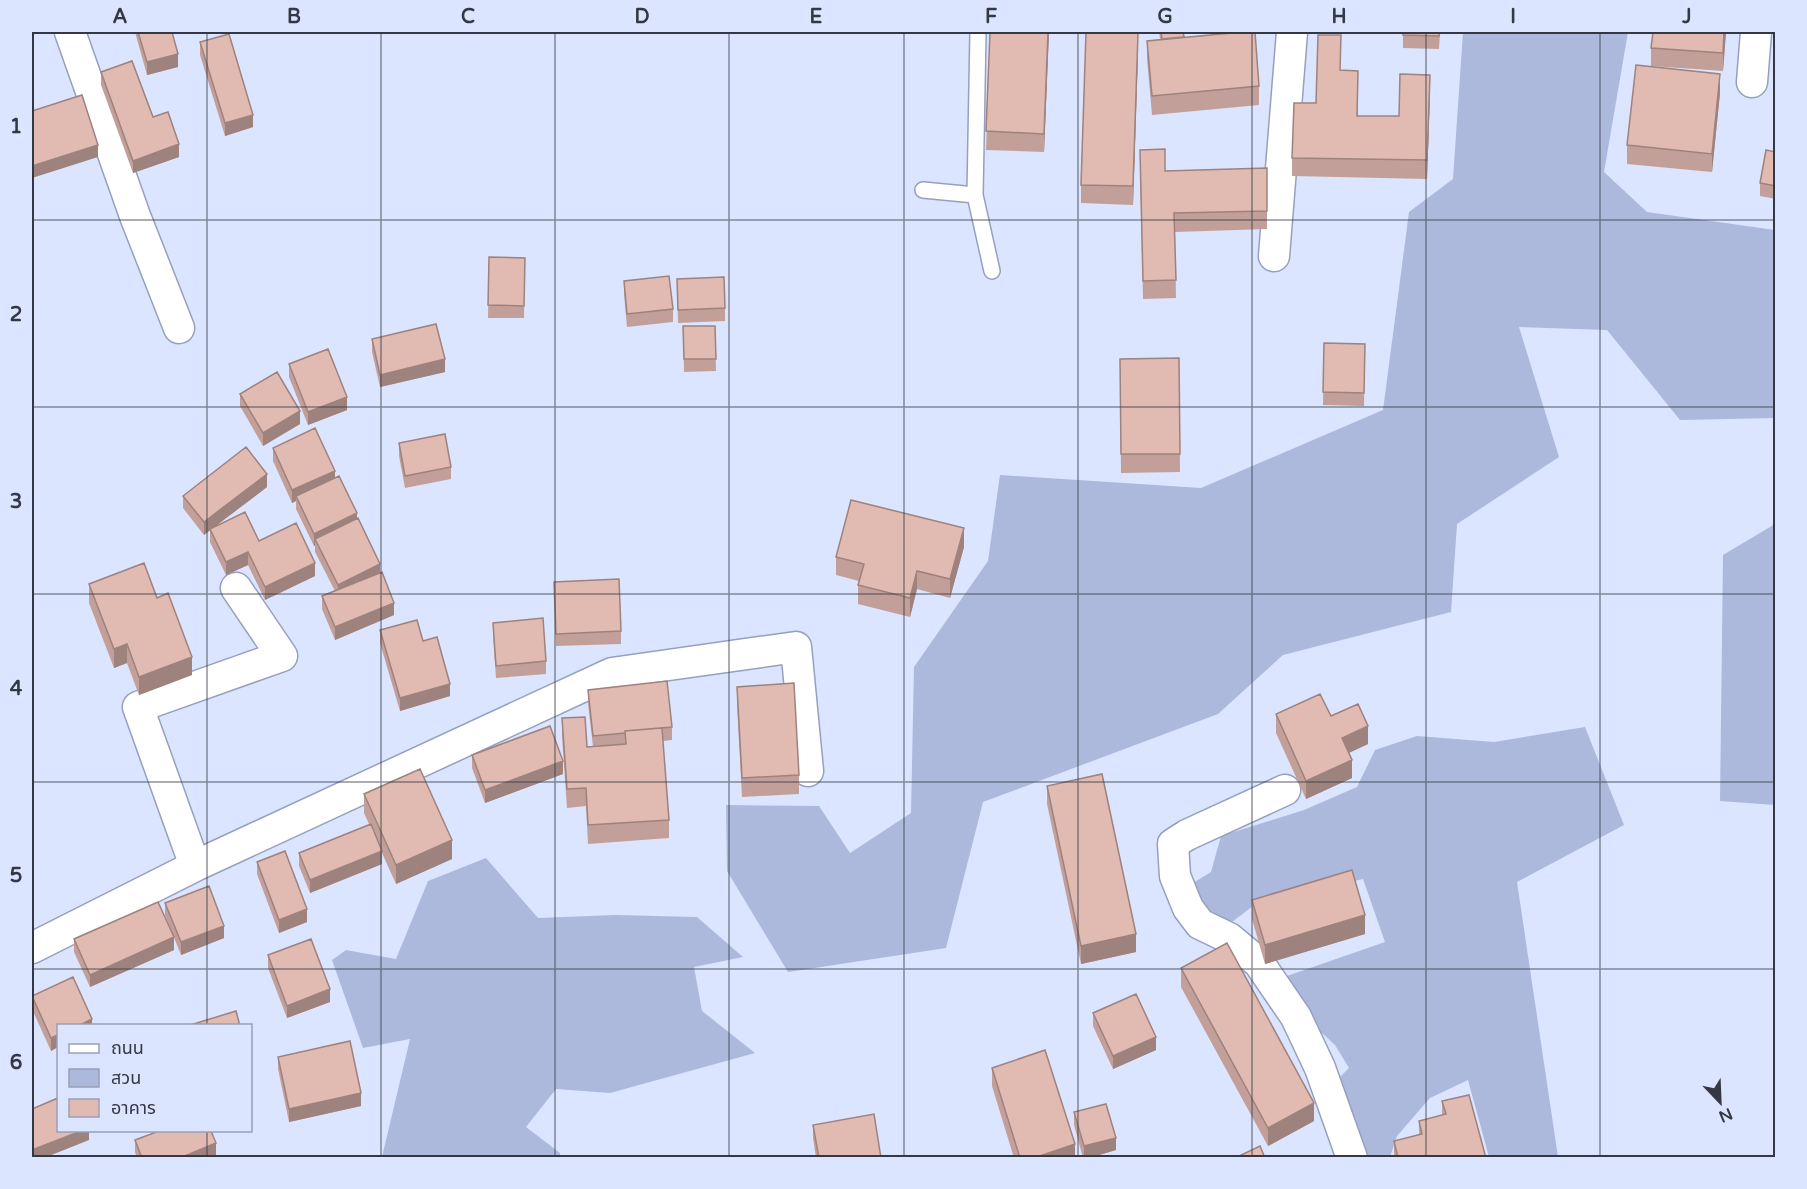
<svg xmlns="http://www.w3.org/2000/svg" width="1807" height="1189" viewBox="0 0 1807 1189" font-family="'Varela Round','Noto Sans Thai',sans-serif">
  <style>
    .green { fill: #adb9dc }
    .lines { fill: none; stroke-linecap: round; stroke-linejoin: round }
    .service-casing { stroke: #95a0bf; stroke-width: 18 }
    .minor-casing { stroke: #95a0bf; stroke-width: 33 }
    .service { stroke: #fff; stroke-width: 15 }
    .minor { stroke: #fff; stroke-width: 30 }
    .wall { fill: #c2a099 }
    .shaded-wall { fill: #9e827d }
    .building { fill: #e1bab2; stroke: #9e827d; stroke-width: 1.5 }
    .grid { fill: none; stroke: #343845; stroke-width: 1.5; stroke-opacity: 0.55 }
    .neatline { fill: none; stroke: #343845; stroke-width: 2 }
    .grid-label { font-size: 20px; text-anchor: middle; font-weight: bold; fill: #343845 }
  </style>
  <rect width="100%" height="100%" fill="#dbe5ff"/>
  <path class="green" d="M1463,32H1628L1604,172L1647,212L1775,230V418L1680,420L1607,330L1519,327L1559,457L1457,524L1451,612L1283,655L1218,714L983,802L946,948L788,972L727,871L726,805L819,806L850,853L911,813L914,667L988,561L1000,475L1201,488L1383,410L1409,212L1453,179Z
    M1775,524V805L1720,801L1723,555Z
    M1585,727L1624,825L1517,882L1558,1157H1489L1468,1080L1430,1098L1397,1136L1390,1157H1364L1335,1082L1349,1068L1335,1045L1312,1024L1287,976L1385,942L1363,879L1253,906L1232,922L1210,916L1188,886L1211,872L1221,836L1304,810L1357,787L1375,750L1417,736L1494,742Z
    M486,858L538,918L615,915L697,917L743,957L694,967L702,1011L755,1053L610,1093L556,1089L526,1127L560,1153V1157H382L410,1039L363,1048L332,960L346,950L396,959L428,881Z"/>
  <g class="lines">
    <g class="service-casing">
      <path id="service" d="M978,32L975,195L992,271
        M923,190L975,195"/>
    </g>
    <g class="minor-casing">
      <path id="minor" d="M70,32L135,216L179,328
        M1752,82L1756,32
        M1274,256L1292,32
        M1285,790L1187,835L1173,844L1175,876L1188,908L1200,924L1229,938L1259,963L1296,1017L1320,1068L1352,1158
        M195,866L138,707L282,656L236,588
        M32,948L195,866L612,673L796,647L808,771"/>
    </g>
    <use href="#service" class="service"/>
    <use href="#minor" class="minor"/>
  </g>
  <path class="wall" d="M135,32H172L178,67L147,75Z
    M990,32H1049L1044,152L986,150Z
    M1159,32H1183L1184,37L1259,86V105L1152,115L1147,59V41L1160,39Z
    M1403,32H1440L1439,49L1403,48Z
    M1653,32H1726L1723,71L1651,66V48Z
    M200,42L253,127L225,136L200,55Z
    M1138,52L1133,205L1081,203V185Z
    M1340,70L1358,89V116H1399L1430,93L1427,179L1292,176V158L1316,103Z
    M101,72L153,117L179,157L133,173L101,85Z
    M1720,93L1712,172L1627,164V145Z
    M1776,152V199L1760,196V183Z
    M1140,168L1165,171L1267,168V229L1175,232L1176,298L1143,299Z
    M489,257L525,258L524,318H488Z
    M677,279L725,308V321L678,323Z
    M624,281L673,309V322L627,327L624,294Z
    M683,326H715L716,371L684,372Z
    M372,339L445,372L380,387L372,352Z
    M1324,343L1365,344L1364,406L1323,405Z
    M1179,358L1180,472L1121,473L1120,359Z
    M289,364L347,410L308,425L289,377Z
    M240,394L300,424L263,446L240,406Z
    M399,443L451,467V479L405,488L399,456Z
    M273,448L335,478L357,519L380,572L394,615L335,640L322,609V596L335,591L315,552V546H314L296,509V501L292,503L273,461Z
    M267,487L214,527L259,541L315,576L265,600L248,565L226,575L210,542V530L204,535L183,508V496Z
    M964,547L950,598L917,589L910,617L858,604V585L859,581L836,575V557Z
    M554,582L621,631V644L556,646Z
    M89,584L157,598L192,675L139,695L127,663L114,668L89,603Z
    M493,623L546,661V674L496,678L493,635Z
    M380,630L423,641L450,696L400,711L380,643Z
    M737,687L799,775V794L742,797L737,705Z
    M588,690L672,727V740L663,741L669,820V838L588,844L586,806L567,808L562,737V718L587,747H593L588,703Z
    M1276,714L1331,716L1368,744L1349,753L1352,778L1306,799L1276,733Z
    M472,755L563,774L485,803L472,768Z
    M1047,786L1136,952L1081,964L1047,804Z
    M364,794L452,859L396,884L382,853V864L310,893L299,866V853L369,824L364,813Z
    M257,862L307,922L279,933L257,874Z
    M1252,900L1365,934L1265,964L1252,919Z
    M165,903L224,938L181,955L165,915Z
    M74,939L174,950L90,987L74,952Z
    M268,955L330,1002L287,1018L268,968Z
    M1181,968L1314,1121L1268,1146L1181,987Z
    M32,996L92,1026L51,1051L32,1009Z
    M1093,1013L1156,1050L1113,1069L1093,1026Z
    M278,1057L361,1106L289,1122L278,1069Z
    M992,1068L1075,1158H1014L992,1086Z
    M1442,1101L1486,1158H1394V1141L1419,1134V1121L1442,1115Z
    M1074,1112L1116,1150L1089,1158H1083L1074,1125Z
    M813,1125L881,1158H816L813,1138Z
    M135,1140L216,1156L212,1158H137L135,1152Z"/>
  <path class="shaded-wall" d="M1048,32H1049L1044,152V134Z
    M1724,32H1726L1723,71V53Z
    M1138,33V52L1133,205V186Z
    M178,54V67L147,75V62Z
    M1720,74V93L1712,172V154Z
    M1430,75V93L1427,179V160Z
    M253,115V127L225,136V123Z
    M179,144V157L133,173V161Z
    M98,145V157L32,178V166Z
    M445,359V372L380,387V375Z
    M347,397V410L308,425V412Z
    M300,411V424L263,446V433Z
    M335,471V483L296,496V501L292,503V490Z
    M267,474V487L204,535V522Z
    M357,513V526L315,539V546H314V534Z
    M964,528V547L950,598V579Z
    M248,552V565L226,575V562Z
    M315,563V576L265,600V587Z
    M380,564V577L338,597V585Z
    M917,571V589L910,617V598Z
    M394,603V615L335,640V627Z
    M127,644V663L114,668V649Z
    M192,657V675L139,695V677Z
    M450,684V696L400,711V698Z
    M1368,726V744L1342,756V738Z
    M1352,760V778L1306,799V781Z
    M563,761V774L485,803V790Z
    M452,840V859L396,884V865Z
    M382,851V864L310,893V880Z
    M307,909V922L279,933V920Z
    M1365,915V934L1265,964V945Z
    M224,926V938L181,955V942Z
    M1136,934V952L1081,964V946Z
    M174,937V950L90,987V975Z
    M330,989V1002L287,1018V1006Z
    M92,1019V1026H78Z
    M58,1035V1047L51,1051V1038Z
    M1156,1037V1050L1113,1069V1056Z
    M361,1093V1106L289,1122V1109Z
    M1314,1103V1121L1268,1146V1128Z
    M81,1131H89V1140L44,1158H32V1150Z
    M1116,1138V1150L1089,1158H1084V1146Z
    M216,1143V1156L212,1158H180Z
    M1075,1144V1158H1034Z"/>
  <path class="building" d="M138,32H172L178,54L147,62Z
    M990,32H1048L1044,134L986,131Z
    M1086,32L1138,33L1133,186L1081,185Z
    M1161,32H1183L1184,37L1162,39Z
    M1242,32H1255L1259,86L1152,96L1147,41Z
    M1403,32H1440L1439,36L1403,35Z
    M1653,32H1724L1723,53L1651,48Z
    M229,34L253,115L225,123L200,42Z
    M1318,35H1341L1340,70L1358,71L1357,116H1399L1400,74L1430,75L1427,160L1292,158L1294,103H1316Z
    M132,61L153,117L168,112L179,144L133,161L101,72Z
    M1636,65L1720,74L1712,154L1627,145Z
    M82,95L98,145L32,166V111Z
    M1165,149V171L1267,168V211L1174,213L1176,280L1143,281L1140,150Z
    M1766,150L1776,152V186L1760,183Z
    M489,257L525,258L524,306L488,305Z
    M669,276L673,309L627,314L624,281Z
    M724,277L725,308L678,310L677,279Z
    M436,324L445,359L380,375L372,339Z
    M683,326H715L716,359H684Z
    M1324,343L1365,344L1364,393L1323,392Z
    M328,349L347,397L308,412L289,364Z
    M1179,358L1180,454H1121L1120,359Z
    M277,372L300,411L263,433L240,394Z
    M315,428L335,471L292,490L273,448Z
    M445,434L451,467L405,476L399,443Z
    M246,447L267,474L204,522L183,496Z
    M339,476L357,513L314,534L296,496Z
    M851,500L964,528L950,579L917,571L910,598L858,585L864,564L836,557Z
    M245,512L259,541L296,523L315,563L265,587L248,552L226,562L210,529Z
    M358,518L380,564L338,585L315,539Z
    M144,563L157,598L168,593L192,657L139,677L127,644L114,649L89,584Z
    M382,572L394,603L335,627L322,596Z
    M619,579L621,631L556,634L554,582Z
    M543,618L546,661L496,666L493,623Z
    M417,620L423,641L437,637L450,684L400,698L380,630Z
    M667,681L672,727L625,731V733L593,736L588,690Z
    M794,683L799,775L742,778L737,687Z
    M1320,694L1331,716L1358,704L1368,726L1342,738L1352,760L1306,781L1276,714Z
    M585,717L587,747L626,744L625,731L662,728L669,820L588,825L586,788L567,789L562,718Z
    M550,726L563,761L485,790L472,755Z
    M420,769L452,840L396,865L364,794Z
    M1102,774L1136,934L1081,946L1047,786Z
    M371,824L382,851L310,880L299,853Z
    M285,851L307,909L279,920L257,862Z
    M1352,870L1365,915L1265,945L1252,900Z
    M209,886L224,926L181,942L165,903Z
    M158,902L174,937L90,975L74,939Z
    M311,939L330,989L287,1006L268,955Z
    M1227,943L1314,1103L1268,1128L1181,968Z
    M73,977L92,1019L78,1026H58V1035L51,1038L32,996Z
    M1136,994L1156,1037L1113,1056L1093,1013Z
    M236,1011L240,1026H187Z
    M350,1041L361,1093L289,1109L278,1057Z
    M1045,1050L1075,1144L1034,1158H1020L992,1068Z
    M1469,1095L1486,1158H1398L1394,1141L1422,1134L1419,1121L1446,1114L1442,1101Z
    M58,1098V1131H81L32,1150V1109Z
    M1106,1104L1116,1138L1084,1146L1074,1112Z
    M874,1114L881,1158H819L813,1125Z
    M159,1131H211L216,1143L180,1158H142L135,1140Z
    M1260,1146L1265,1158H1235Z"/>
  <path class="grid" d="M207,32V1026M381,32V1158M555,32V1158M729,32V1158M904,32V1158M1078,32V1158M1252,32V1158M1426,32V1158M1600,32V1158M32,220H1776M32,407H1776M32,594H1776M32,782H1776M32,969H1776M207,1130V1158"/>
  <rect width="1807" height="1189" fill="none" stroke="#dbe5ff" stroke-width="66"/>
  <rect x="57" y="1024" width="195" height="108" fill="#dbe5ff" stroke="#98a0b5" stroke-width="1.5"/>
  <rect x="69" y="1044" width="30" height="9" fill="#ffffff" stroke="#98a0b5" stroke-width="1.5"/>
  <text x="111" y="1054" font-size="18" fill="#343845">ถนน</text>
  <rect x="69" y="1069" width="30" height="18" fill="#adb9dc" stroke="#98a0b5" stroke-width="1.5"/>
  <text x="111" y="1084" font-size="18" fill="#343845">สวน</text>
  <rect x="69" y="1099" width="30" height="18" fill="#e1bab2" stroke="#98a0b5" stroke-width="1.5"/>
  <text x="111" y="1114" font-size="18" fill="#343845">อาคาร</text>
  <g transform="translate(1720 1102) rotate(157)" stroke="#dbe5ff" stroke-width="4.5" paint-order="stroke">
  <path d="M0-4.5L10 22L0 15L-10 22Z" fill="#343845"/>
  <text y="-9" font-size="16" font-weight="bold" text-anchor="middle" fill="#343845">N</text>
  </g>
  <rect x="33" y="33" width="1741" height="1123" class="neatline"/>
  <g class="grid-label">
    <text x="120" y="23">A</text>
    <text x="294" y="23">B</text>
    <text x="468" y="23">C</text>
    <text x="642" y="23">D</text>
    <text x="816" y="23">E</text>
    <text x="991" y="23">F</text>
    <text x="1165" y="23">G</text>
    <text x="1339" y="23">H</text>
    <text x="1513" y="23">I</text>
    <text x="1687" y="23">J</text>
    <text x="16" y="133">1</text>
    <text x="16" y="321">2</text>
    <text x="16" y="508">3</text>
    <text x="16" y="695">4</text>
    <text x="16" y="882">5</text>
    <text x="16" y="1069">6</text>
  </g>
</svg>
